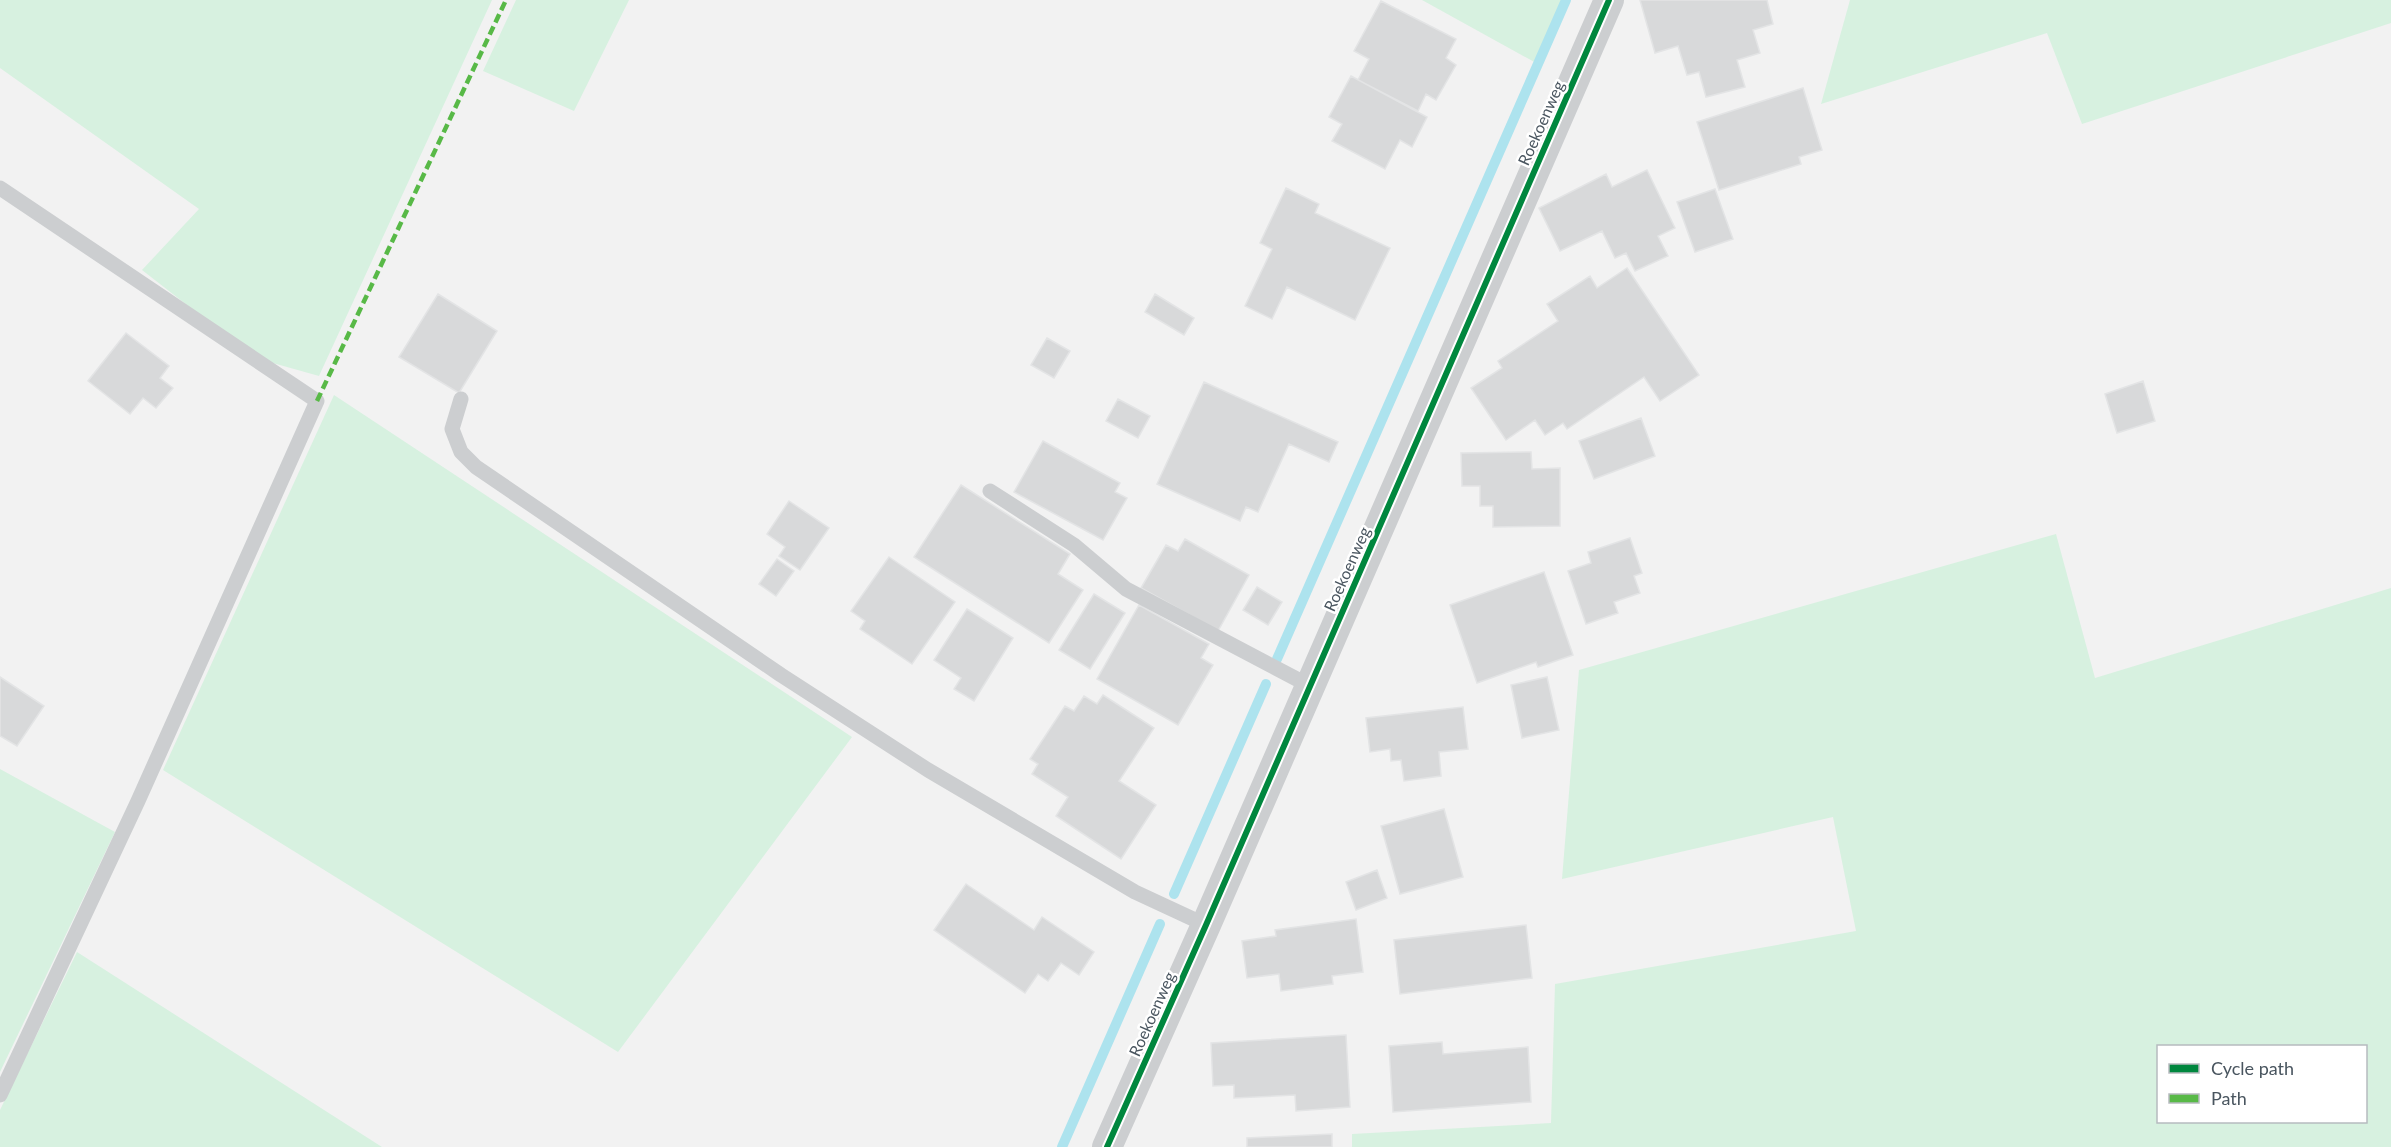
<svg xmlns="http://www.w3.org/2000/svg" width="2391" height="1147" viewBox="0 0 2391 1147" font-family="Lato,sans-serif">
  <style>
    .green { fill: #d7f1e0; fill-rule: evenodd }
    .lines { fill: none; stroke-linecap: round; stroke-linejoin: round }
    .stream { stroke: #ade3ee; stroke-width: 10 }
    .building { fill: #d8d9da; stroke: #e3e4e5; stroke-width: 1.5 }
    .lane { stroke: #ccced0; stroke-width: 15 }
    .street { stroke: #ccced0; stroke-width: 30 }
    .quiet { stroke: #58b947; stroke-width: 4.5; stroke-dasharray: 9 4.5; stroke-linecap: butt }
    .cycleway-casing { stroke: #fff; stroke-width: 10 }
    .cycleway { stroke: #00873e; stroke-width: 6 }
    .labels { text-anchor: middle; stroke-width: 5; stroke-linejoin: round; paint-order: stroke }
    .street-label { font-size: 16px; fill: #49555f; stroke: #fff }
  </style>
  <rect width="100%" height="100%" fill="#f2f2f2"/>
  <path class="green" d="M0,0H492L319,376L255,358L142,270L199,209L0,68Z
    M516,0H629L574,111L483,71Z
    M1422,0H1566L1538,64Z
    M1850,0H2391V23L2082,124L2047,33L1821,104Z
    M334,395L852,737L618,1052L163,770Z
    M2056,534L2095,678L2391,588V1147H1352V1134L1551,1123L1555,984L1856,931L1833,817L1562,879L1579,670ZM2158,1046H2366V1122H2158Z
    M0,769L115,832L0,1072Z
    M77,952L382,1147H0V1110Z"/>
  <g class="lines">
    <path class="stream" d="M1277,659L1566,0
      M1174,894L1266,684
      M1062,1147L1160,924"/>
  </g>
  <path class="building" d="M1640,0H1767L1773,24L1753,30L1760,53L1737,60L1745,87L1706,97L1699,72L1687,75L1678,46L1655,53Z
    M1381,1L1456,39L1446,58L1456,65L1436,100L1426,94L1418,111L1358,80L1369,59L1354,51Z
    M1351,76L1427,117L1412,147L1400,140L1385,169L1332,141L1342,124L1329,117Z
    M1803,88L1822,150L1799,157L1801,164L1719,190L1697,122Z
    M1647,170L1675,228L1658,236L1668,256L1635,271L1626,253L1615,258L1602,231L1560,251L1539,208L1606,174L1612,187Z
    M1286,188L1319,204L1315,213L1390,248L1355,320L1287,287L1272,319L1245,306L1272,249L1260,243Z
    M1715,189L1733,239L1695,252L1677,202Z
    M1627,268L1699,375L1660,401L1644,377L1567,429L1563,423L1545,435L1535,420L1506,440L1471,388L1502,368L1498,361L1558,321L1547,304L1590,276L1597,288Z
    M438,294L497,331L459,393L399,357Z
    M1155,294L1194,318L1184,335L1145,312Z
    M126,333L169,366L160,378L173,388L156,408L143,398L130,414L88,381Z
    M1047,338L1070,351L1054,378L1031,365Z
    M2143,381L2155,421L2117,433L2105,394Z
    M1204,382L1338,442L1329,462L1289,444L1258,512L1246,507L1240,521L1157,484Z
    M1118,399L1150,416L1138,438L1106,421Z
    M1641,418L1655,456L1594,479L1579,441Z
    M1043,441L1120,483L1115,492L1127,498L1103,540L1014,492Z
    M1531,452L1532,469L1560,468V526L1493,527V506H1480V486H1462L1461,453Z
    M961,485L1070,554L1058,574L1083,590L1049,643L914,557Z
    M789,501L829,528L800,570L779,556L785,547L767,534Z
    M1630,538L1642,573L1634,576L1640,593L1614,602L1618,613L1586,624L1568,571L1591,563L1588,552Z
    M1185,539L1249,575L1218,631L1141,588L1166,545L1178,551Z
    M889,557L955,602L912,664L860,629L865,621L851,611Z
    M777,559L794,571L776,596L759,584Z
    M1544,572L1573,655L1538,667L1536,662L1477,683L1450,605Z
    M1257,587L1282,602L1268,625L1243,610Z
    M1094,594L1125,613L1090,669L1059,650Z
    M1139,605L1209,644L1201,658L1213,665L1178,725L1097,679Z
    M967,609L1013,638L974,701L954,689L961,678L934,660Z
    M0,677L44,706L17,746L0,736Z
    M1547,677L1559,730L1522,738L1511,685Z
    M1103,695L1154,728L1119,781L1156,805L1121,859L1056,816L1068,797L1032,774L1038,764L1030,759L1065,706L1074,711L1084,696L1097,704Z
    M1463,707L1468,749L1439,752L1441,776L1404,781L1401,760L1391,761L1390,749L1370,752L1366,718Z
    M1444,809L1463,877L1400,894L1381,826Z
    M1377,870L1387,898L1356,910L1346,882Z
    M966,884L1034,930L1042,917L1094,952L1079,975L1061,963L1048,981L1038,974L1025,993L934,930Z
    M1356,919L1363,972L1332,976L1333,984L1281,991L1279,974L1247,978L1242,941L1276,936L1275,930Z
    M1526,925L1532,978L1400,994L1394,940Z
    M1346,1035L1350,1107L1296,1111L1295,1095L1234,1098V1085L1213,1086L1211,1043Z
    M1442,1042L1443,1054L1528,1047L1531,1102L1393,1112L1389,1046Z
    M1332,1134V1147H1247V1138Z"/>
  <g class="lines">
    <path class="lane" d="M0,188L317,401L138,801L0,1095
      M461,399L452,429L461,452L476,467L781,675L928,770L1135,892L1206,925
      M990,491L1074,545L1126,589L1310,686"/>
    <path class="street" d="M1107,1147L1206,925L1609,0"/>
    <path class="quiet" d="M317,401L506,0"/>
    <g class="cycleway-casing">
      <path id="cycleway" d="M1107,1147L1206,925L1609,0"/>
    </g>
    <use href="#cycleway" class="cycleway"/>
  </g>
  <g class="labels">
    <g class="street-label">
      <text transform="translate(1541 123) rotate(-66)" y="6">Roekoenweg</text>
      <text transform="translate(1347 569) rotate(-66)" y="6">Roekoenweg</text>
      <text transform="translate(1152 1014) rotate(-66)" y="6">Roekoenweg</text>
    </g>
  </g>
  <rect x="2157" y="1045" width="210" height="78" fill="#ffffff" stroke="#b6bbbf" stroke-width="1.5"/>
  <rect x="2169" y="1064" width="30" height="9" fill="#00873e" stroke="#b6bbbf" stroke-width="1.5"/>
  <text x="2211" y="1075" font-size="18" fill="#49555f">Cycle path</text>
  <rect x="2169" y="1094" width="30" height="9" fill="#58b947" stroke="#b6bbbf" stroke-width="1.5"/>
  <text x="2211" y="1105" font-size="18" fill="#49555f">Path</text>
</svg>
